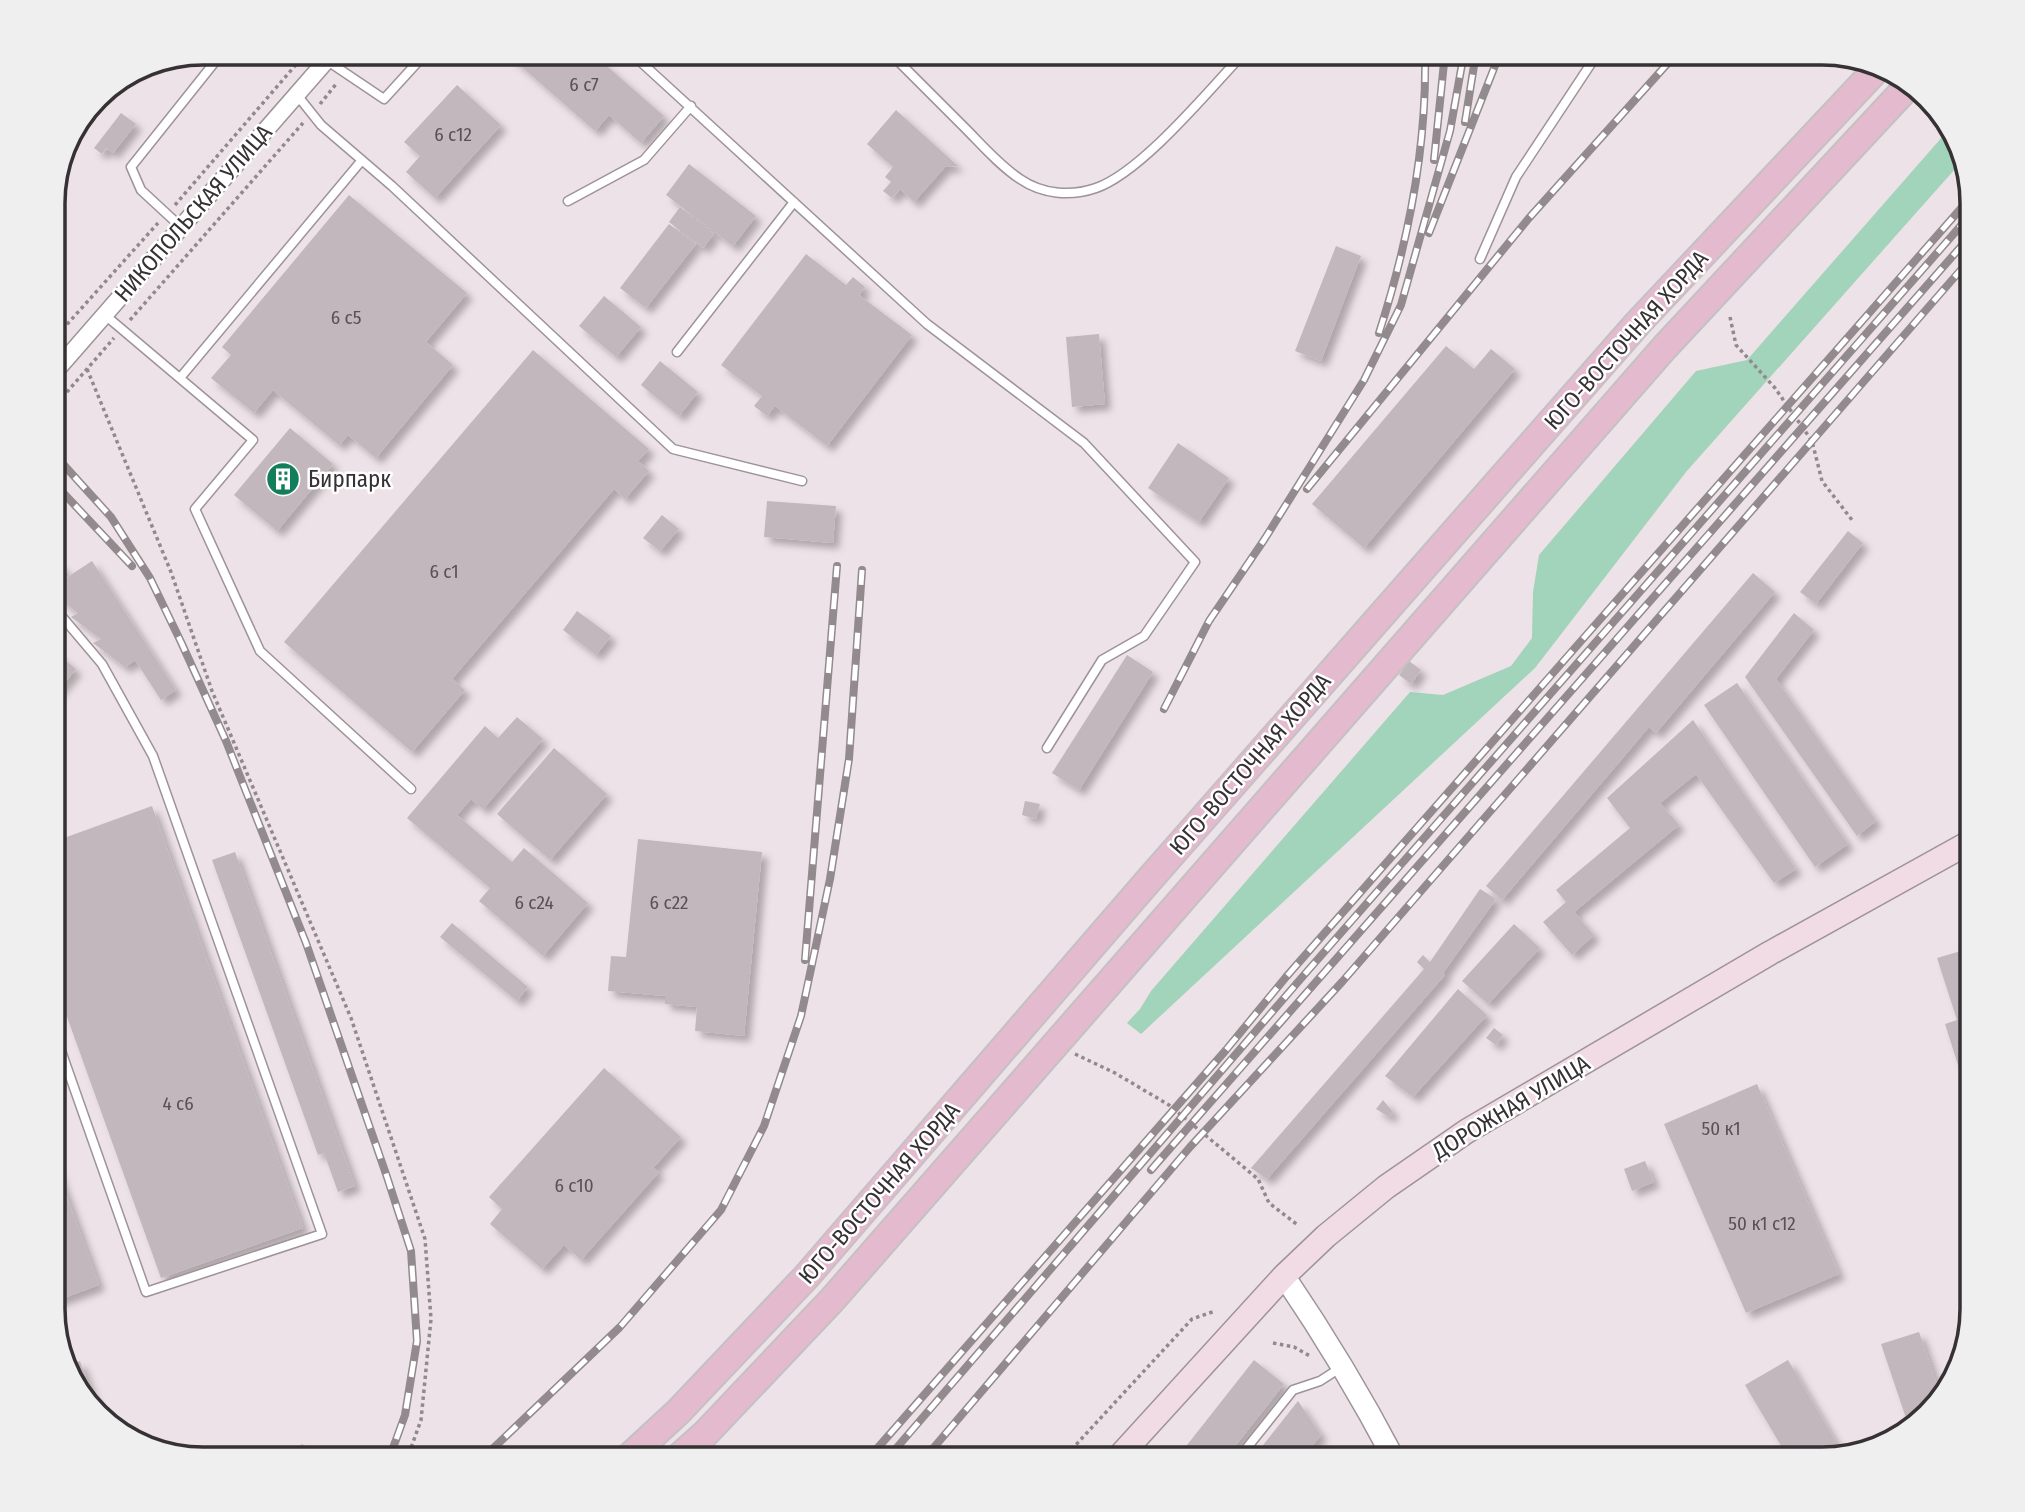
<svg xmlns="http://www.w3.org/2000/svg" width="2025" height="1512" viewBox="0 0 2025 1512" font-family="'Fira Sans Condensed',sans-serif">
  <style>
    .green { fill: #a2d3bb }
    .building { fill: #c2b7bc; filter: url(#shadow) }
    .lines { fill: none; stroke-linecap: round; stroke-linejoin: round }
    .service-casing { stroke: #9d9398; stroke-width: 11 }
    .minor-casing { stroke: #9d9398; stroke-width: 19 }
    .tertiary-casing { stroke: #9d9398; stroke-width: 24 }
    .secondary-casing { stroke: #9d9398; stroke-width: 26 }
    .primary-casing { stroke: #c3c1c2; stroke-width: 30 }
    .path { stroke: #91898d; stroke-width: 3.5; stroke-dasharray: 3.5 3.5; stroke-linecap: butt }
    .service { stroke: #fff; stroke-width: 8 }
    .minor { stroke: #fff; stroke-width: 16 }
    .tertiary { stroke: #fff; stroke-width: 21 }
    .secondary { stroke: #f1dce6; stroke-width: 23 }
    .primary { stroke: #e3bace; stroke-width: 26 }
    .rail-casing { stroke: #928a8d; stroke-width: 8 }
    .rail { stroke: #fff; stroke-width: 5; stroke-dasharray: 16; stroke-linecap: butt }
    .labels { text-anchor: middle; stroke-width: 5; stroke-linejoin: round; paint-order: stroke }
    .number-label { font-size: 19px; fill: #595255 }
    .street-label { font-size: 23px; fill: #363133; stroke: #fff }
    .poi-label { font-size: 23px; fill: #363133; stroke: #fff; text-anchor: start }
    .rim { fill: none; stroke: #363133; stroke-width: 3.5 }
  </style>
  <defs>
    <filter id="shadow"><feDropShadow dx="6" dy="6" stdDeviation="3.5" flood-color="#0004"/></filter>
  </defs>
  <rect width="100%" height="100%" fill="#ede2e7"/>
  <path class="green" d="M1950,128L1957,137L1963,160L1686,472L1535,668L1141,1034L1127,1023L1140,1009L1151,991L1410,692L1443,695L1511,666L1532,638L1533,592L1539,555L1696,371L1747,360Z"/>
  <path class="building" d="M506,53H592L664,116L641,143L609,115L595,131Z
    M457,85L501,125L435,198L406,172L420,156L404,142Z
    M896,110L958,166L945,167L914,202L900,189L892,198L883,191L891,182L885,177L893,167L867,144Z
    M121,113L136,124L113,153L106,148L102,154L94,148Z
    M689,164L756,216L733,246L666,195Z
    M349,195L467,293L426,342L453,365L376,458L348,435L339,445L273,390L254,413L211,378L231,355L222,347Z
    M680,207L714,234L703,248L669,222Z
    M669,224L696,244L646,308L620,288Z
    M1336,246L1361,256L1321,361L1295,351Z
    M806,254L846,285L853,277L865,287L859,295L912,335L827,446L775,406L767,416L754,406L762,396L721,365Z
    M604,296L641,327L616,357L579,326Z
    M1099,334L1105,404L1072,407L1066,337Z
    M1446,346L1474,369L1491,349L1515,369L1364,548L1312,504Z
    M533,350L649,449L638,461L649,471L625,499L614,489L452,679L465,690L412,752L284,642Z
    M660,361L698,392L679,416L641,385Z
    M290,428L333,464L277,531L234,495Z
    M1178,443L1229,478L1199,522L1148,488Z
    M767,501L836,506L833,543L764,537Z
    M662,515L679,529L660,551L643,538Z
    M1848,531L1863,543L1816,604L1800,592Z
    M53,558L67,571L53,587Z
    M92,561L176,690L161,700L135,660L125,667L93,643L101,639L71,617L78,613L53,594V590L66,578Z
    M1753,573L1775,592L1656,733L1649,727L1502,900L1486,886Z
    M577,611L611,636L596,655L563,630Z
    M1794,613L1814,630L1776,679L1876,821L1857,836L1745,677Z
    M53,650L76,669L53,697Z
    M1127,655L1153,672L1079,790L1052,773Z
    M1409,661L1421,670L1411,684L1399,675Z
    M1737,683L1848,844L1815,867L1704,705Z
    M517,717L543,739L483,809L471,799L457,815L512,862L524,848L588,903L543,956L479,901L490,888L407,818L485,726L498,738Z
    M1693,720L1796,869L1774,883L1696,774L1660,803L1679,825L1574,912L1594,935L1572,955L1543,922L1566,902L1556,890L1630,828L1607,798Z
    M554,748L607,794L550,860L497,814Z
    M1025,801L1040,804L1036,819L1022,815Z
    M152,806L303,1228L161,1278L53,978V842Z
    M638,839L762,852L744,1036L695,1031L697,1007L665,1004V996L608,991L611,956L626,957Z
    M235,852L355,1186L338,1192L324,1153L318,1155L212,860Z
    M1480,889L1496,899L1443,973L1445,975L1267,1179L1251,1168L1424,969L1417,962L1423,955L1430,962Z
    M452,923L528,987L517,1001L440,937Z
    M1514,924L1540,948L1488,1004L1462,981Z
    M1961,951L1972,986V1015L1969,1016L1972,1028V1109L1945,1024L1957,1020L1937,958Z
    M1458,989L1487,1015L1413,1097L1385,1076Z
    M1494,1028L1503,1035L1496,1045L1486,1038Z
    M604,1068L681,1137L653,1168L659,1172L581,1260L564,1245L542,1269L490,1224L502,1209L489,1197Z
    M1757,1084L1839,1274L1746,1313L1664,1124Z
    M1383,1100L1393,1112L1389,1117L1376,1109Z
    M53,1158L99,1285L53,1302Z
    M1645,1161L1654,1182L1632,1191L1624,1169Z
    M1919,1332L1942,1399L1909,1427L1881,1344Z
    M1254,1360L1284,1384L1225,1459H1176Z
    M1788,1360L1836,1442L1807,1459H1789L1745,1385Z
    M80,1361L99,1413H98L68,1376L66,1367Z
    M1298,1401L1321,1435L1301,1459H1252Z
    M303,1444L308,1459H262Z"/>
  <g class="lines">
    <g class="service-casing">
      <path id="service" d="M631,53L927,324L1084,443L1195,562L1144,636L1102,660L1047,748
        M890,53C915,78 940,103 965,128C982,145 999,165 1020,179C1042,194 1070,197 1096,188C1142,172 1209,90 1244,53
        M326,60L384,99L426,53
        M297,95L321,125L392,186L673,449L802,481
        M568,201L644,160L691,106
        M181,227L141,190L131,167L222,53
        M1480,259L1516,177L1598,53
        M105,315L253,440L195,509L260,651L411,789
        M677,352L794,202
        M180,378L362,160
        M53,1028L146,1292L322,1234L153,756L102,664L53,606
        M1238,1459L1293,1390L1320,1381L1340,1368"/>
    </g>
    <g class="minor-casing">
      <path id="minor" d="M53,374L333,53"/>
    </g>
    <g class="tertiary-casing">
      <path id="tertiary" d="M1284,1276C1324,1335 1361,1396 1394,1459"/>
    </g>
    <g class="secondary-casing">
      <path id="secondary" d="M1117,1459L1284,1276L1326,1236L1386,1187L1467,1131L1770,953L1972,841"/>
    </g>
    <g class="primary-casing">
      <path id="primary" d="M627,1459L678,1412L806,1277L1149,880L1637,324L1875,71
        M677,1459L705,1434L832,1300L1664,348L1911,83"/>
    </g>
    <path class="path" d="M320,104L337,83
      M175,205L306,53
      M1730,317L1736,345L1775,388L1812,441L1822,481L1852,520
      M130,320L303,123
      M53,340L158,223
      M87,369L171,572L212,691L351,1018L425,1239L431,1319L421,1420L407,1459
      M53,408L114,338
      M1075,1054L1115,1073L1169,1105L1258,1179L1269,1203L1299,1226
      M1273,1343L1294,1347L1310,1356
      M1045,1459L1072,1449L1192,1319L1215,1311"/>
    <use href="#service" class="service"/>
    <use href="#minor" class="minor"/>
    <use href="#tertiary" class="tertiary"/>
    <use href="#secondary" class="secondary"/>
    <use href="#primary" class="primary"/>
    <g class="rail-casing">
      <path id="rail" d="M1465,122L1476,53
        M1434,160L1445,53
        M1429,233L1500,53
        M1379,333C1408,243 1427,147 1425,53
        M53,453L111,517L150,578L181,642L226,741L306,943L387,1177L411,1251L417,1341L405,1415L389,1459
        M53,482L132,566
        M1307,489L1529,218L1677,53
        M1164,709L1209,621L1264,540L1364,380L1401,305L1450,131L1464,53
        M805,960L837,566
        M1151,1170L1972,234
        M482,1459L620,1327L721,1210L764,1126L801,1016L830,879L849,759L862,570
        M868,1459L1226,1050L1286,977L1971,197
        M887,1459L1304,975L1972,213
        M924,1459L1190,1147L1342,982L1972,257"/>
    </g>
    <use href="#rail" class="rail"/>
  </g>
  <defs>
    <g id="building-disc" transform="scale(1.75)"><circle r="9.5" fill="#137e5a" stroke="#fff"/><path d="M-4-6H4V6H1V3H-1V6H-4ZM-2.5-4.3h1.7v1.8h-1.7ZM.8-4.3h1.7v1.8H.8ZM-2.5-1h1.7V.8h-1.7ZM.8-1h1.7V.8H.8Z" fill="#fff"/></g>
  </defs>
  <g fill-rule="evenodd">
    <use href="#building-disc" x="283" y="479"/>
  </g>
  <g class="labels">
    <g class="number-label">
      <text x="584" y="91">6 с7</text>
      <text x="453" y="141">6 с12</text>
      <text x="346" y="324">6 с5</text>
      <text x="444" y="578">6 с1</text>
      <text x="534" y="909">6 с24</text>
      <text x="669" y="909">6 с22</text>
      <text x="178" y="1110">4 с6</text>
      <text x="1721" y="1135">50 к1</text>
      <text x="574" y="1192">6 с10</text>
      <text x="1762" y="1230">50 к1 с12</text>
    </g>
    <g class="street-label">
      <text transform="translate(193 213) rotate(-49)" y="8">НИКОПОЛЬСКАЯ УЛИЦА</text>
      <text transform="translate(1626 340) rotate(-48)" y="8">ЮГО-ВОСТОЧНАЯ ХОРДА</text>
      <text transform="translate(1250 764) rotate(-49)" y="8">ЮГО-ВОСТОЧНАЯ ХОРДА</text>
      <text transform="translate(1511 1107) rotate(-31)" y="8">ДОРОЖНАЯ УЛИЦА</text>
      <text transform="translate(879 1193) rotate(-49)" y="8">ЮГО-ВОСТОЧНАЯ ХОРДА</text>
    </g>
    <g class="poi-label">
      <text x="308" y="487">Бирпарк</text>
    </g>
  </g>
  <path d="M0 0H2025V1512H0ZM203 65H1822A138 138 0 0 1 1960 203V1309A138 138 0 0 1 1822 1447H203A138 138 0 0 1 65 1309V203A138 138 0 0 1 203 65Z" fill="#efefef" fill-rule="evenodd"/>
  <path class="rim" d="M203 65H1822A138 138 0 0 1 1960 203V1309A138 138 0 0 1 1822 1447H203A138 138 0 0 1 65 1309V203A138 138 0 0 1 203 65Z"/>
</svg>
